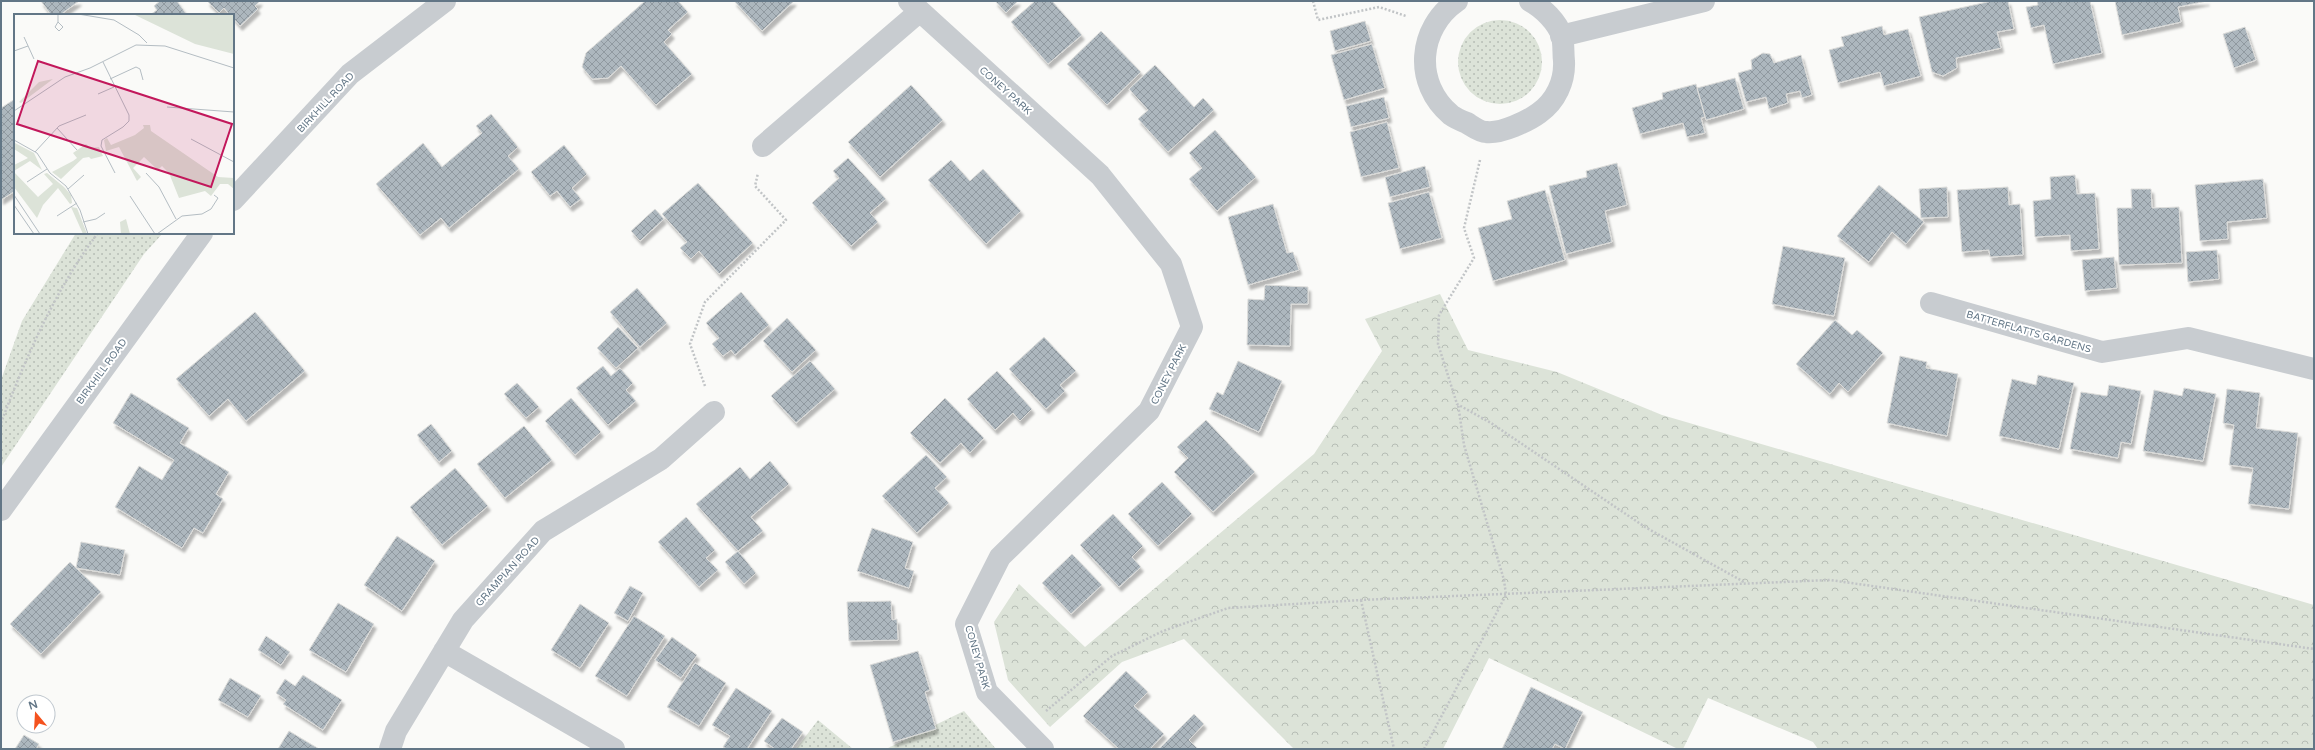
<svg xmlns="http://www.w3.org/2000/svg" width="2315" height="750" viewBox="0 0 2315 750" font-family="'Varela Round',sans-serif">
  <style>
    .grass { fill: url(#grass-dots) }
    .park { fill: url(#park-crowns) }
    .building { fill: url(#building-cross-hatch); stroke: #dcdcda; filter: url(#shadow) }
    .lines { fill: none; stroke-linecap: round; stroke-linejoin: round }
    .path { stroke: #c1c4c6; stroke-width: 2.5; stroke-dasharray: 2 2; stroke-linecap: butt }
    .minor { stroke: #c8ccd0; stroke-width: 22 }
    .labels { text-anchor: middle; stroke-width: 4; stroke-linejoin: round; paint-order: stroke }
    .street-label { font-size: 10px; fill: #627686; stroke: #fff }
    .inset-road { fill: none; stroke: #b4bdc3; stroke-width: 1 }
    .view { fill: #c2185b; fill-opacity: 0.15; stroke: #c2185b; stroke-width: 2 }
    .inset-edge { fill: none; stroke: #627686; stroke-width: 2 }
  </style>
  <defs>
    <pattern id="grass-dots" width="8" height="8" patternUnits="userSpaceOnUse"><rect width="8" height="8" fill="#dce3d8"/><path d="M2 2h.1M6 6h.1" fill="none" stroke="#b6bdb5" stroke-width="1.8" stroke-linecap="round"/></pattern>
    <pattern id="park-crowns" width="20" height="18" patternUnits="userSpaceOnUse"><rect width="20" height="18" fill="#dce3d8"/><path d="M2 6a3 3 0 1 1 6 0M12 15a3 3 0 1 1 6 0" fill="none" stroke="#b6bdb5"/></pattern>
    <pattern id="building-cross-hatch" width="8" height="8" patternUnits="userSpaceOnUse"><rect width="8" height="8" fill="#adb7be"/><path d="M0 0l8 8M0 8l8-8" fill="none" stroke="#9099a0"/></pattern>
    <filter id="shadow"><feDropShadow dx="2.5" dy="4.5" stdDeviation="1" flood-color="#0004"/></filter>
  </defs>
  <rect width="100%" height="100%" fill="#fafaf8"/>
  <path class="grass" d="M1458 62a42 42 0 1 1 84 0a42 42 0 1 1-84 0Z
    M76,233H163L144,254L1,467V380L22,321Z
    M964,711L996,749H886Z
    M818,720L853,749H796Z"/>
  <path class="park" d="M1440,294L1468,350L1557,372L1662,415L2314,605V749H1818L1813,742L1708,698L1683,749H1678L1489,658L1443,749H1294L1184,639L1122,662L1050,727L1008,680L994,622L1019,584L1085,647L1314,454L1382,351L1365,319Z"/>
  <path class="building" d="M41,1H79L60,15H51Z
    M160,1H177L187,15H150L157,10L154,6Z
    M207,1H260L255,6L258,9L240,26L233,18V15H230L224,8L219,13Z
    M645,1H678L688,12L668,30L672,34L664,42L692,74L656,105L621,66L608,78L592,79L582,67L586,53Z
    M734,1H794L762,31Z
    M995,1H1018L1006,13Z
    M1035,1H1052L1082,35L1048,64L1011,22Z
    M1992,1H2008L2014,29L1997,32L2001,48L1956,58L1957,68L1943,76L1932,72L1919,17Z
    M2037,1H2090L2102,53L2053,64L2044,25L2031,28L2026,7L2038,5Z
    M2115,1H2207L2178,7L2181,22L2122,35Z
    M1365,21L1371,41L1335,51L1330,31Z
    M1882,26L1884,35L1908,29L1921,76L1884,86L1880,72L1838,83L1829,50L1844,46L1841,37Z
    M2245,27L2256,60L2234,68L2223,34Z
    M1101,31L1141,72L1107,105L1067,64Z
    M1372,44L1385,88L1344,100L1331,55Z
    M1763,53L1770,54L1774,63L1801,55L1812,95L1802,98L1800,91L1786,94L1788,103L1769,109L1766,97L1746,102L1738,73L1752,69L1751,60Z
    M1155,65L1194,107L1203,98L1214,110L1168,152L1138,119L1148,110L1129,89Z
    M1735,78L1744,109L1706,120L1697,88Z
    M1696,84L1705,117L1701,118L1705,133L1687,137L1683,123L1640,134L1632,108L1663,99L1662,93Z
    M911,85L943,120L880,177L848,142Z
    M1384,97L1389,118L1351,127L1346,106Z
    M15,99V191L1,200V108Z
    M491,114L518,147L508,156L519,169L449,228L441,218L420,235L376,184L423,143L442,167L482,133L476,126Z
    M1387,122L1399,168L1361,177L1350,132Z
    M1215,130L1256,177L1217,211L1189,179L1202,168L1189,153Z
    M564,145L587,174L572,188L581,199L570,207L557,191L550,196L531,172Z
    M848,158L886,199L870,213L878,222L851,246L812,203L839,178L833,171Z
    M951,160L970,181L983,169L1021,211L986,244L928,180Z
    M1617,163L1627,205L1605,211L1612,242L1566,254L1549,186L1587,177L1586,171Z
    M1425,166L1430,187L1390,197L1385,177Z
    M2075,175L2077,194L2095,193L2099,249L2071,251L2070,235L2035,237L2033,201L2051,199L2050,177Z
    M2263,179L2267,218L2227,222L2228,239L2200,241L2195,185Z
    M698,183L753,243L719,274L699,251L691,259L680,248L687,242L662,214Z
    M1879,185L1924,222L1906,244L1892,232L1869,262L1837,236Z
    M1947,187L1948,217L1921,218L1919,189Z
    M2008,187L2009,205L2020,204L2023,255L1990,257L1989,250L1962,252L1957,190Z
    M2131,189H2151L2152,208L2179,207L2182,263L2119,265L2117,208H2132Z
    M1545,190L1565,260L1493,281L1478,228L1512,219L1507,201Z
    M1429,192L1442,238L1400,249L1388,203Z
    M1273,204L1287,253L1293,252L1299,270L1248,285L1228,217Z
    M655,209L664,219L640,241L631,231Z
    M1783,246L1845,258L1834,316L1772,304Z
    M2217,250L2219,279L2188,282L2186,252Z
    M2114,257L2117,288L2085,291L2082,260Z
    M1265,285L1308,287V304H1291L1290,346L1247,345L1248,299L1264,300Z
    M637,288L667,323L640,347L610,312Z
    M741,292L769,325L735,355L731,350L723,356L712,344L719,338L706,323Z
    M255,312L305,371L246,421L228,399L209,416L176,379Z
    M787,318L816,350L792,372L763,341Z
    M1835,320L1852,335L1857,330L1883,353L1848,392L1839,383L1830,394L1796,364Z
    M618,327L638,348L616,368L597,348Z
    M1044,337L1076,371L1060,385L1065,391L1046,409L1009,369Z
    M1900,356L1927,362L1926,368L1958,374L1947,436L1887,423Z
    M810,361L835,389L796,423L771,396Z
    M1238,361L1282,381L1259,432L1209,409L1217,392L1223,395Z
    M603,366L611,376L620,368L633,383L626,390L636,401L608,425L576,388Z
    M997,371L1032,409L1020,421L1013,413L995,430L967,399Z
    M2038,375L2074,383L2059,449L1999,436L2012,379L2036,385Z
    M517,383L539,407L526,418L504,394Z
    M2109,385L2141,391L2131,444L2121,442L2118,458L2070,449L2081,392L2107,396Z
    M2184,388L2216,394L2203,461L2143,451L2154,390L2182,396Z
    M2227,389L2260,393L2256,428L2298,433L2289,509L2248,504L2253,468L2229,465L2234,425L2223,423Z
    M131,393L189,428L180,443L229,472L216,494L223,499L203,533L194,528L182,548L115,507L139,466L162,480L174,460L113,423Z
    M571,398L601,432L575,455L545,421Z
    M945,398L984,438L970,453L961,443L940,463L910,433Z
    M1206,420L1255,472L1213,512L1174,472L1188,458L1177,447Z
    M431,424L452,451L439,462L417,435Z
    M524,426L552,460L505,498L477,464Z
    M926,455L947,477L935,488L949,503L917,533L882,496Z
    M770,461L789,484L751,517L763,531L738,551L696,504L740,467L750,479Z
    M455,468L488,506L442,545L410,507Z
    M1162,482L1192,514L1158,546L1128,514Z
    M1113,514L1143,546L1132,557L1141,567L1119,587L1080,545Z
    M686,517L715,550L706,558L718,570L699,587L658,542Z
    M872,528L913,542L905,568L914,571L909,588L857,571Z
    M397,536L435,561L402,611L364,585Z
    M81,542L125,550L120,575L76,568Z
    M738,551L756,573L744,584L725,562Z
    M1072,554L1102,585L1071,614L1042,583Z
    M70,562L101,592L41,654L10,624Z
    M630,586L643,593L628,621L614,613Z
    M891,601L892,620L897,619L898,640L849,641L847,602Z
    M338,603L374,624L346,672L309,650Z
    M580,604L609,623L580,668L551,650Z
    M634,616L665,636L627,696L595,676Z
    M266,636L290,652L281,665L258,650Z
    M672,637L697,655L681,678L655,660Z
    M918,651L930,690L925,692L936,729L893,742L870,665Z
    M695,663L726,683L699,726L667,707Z
    M1126,671L1148,692L1134,706L1164,734L1150,749H1119L1083,716Z
    M303,675L342,700L323,730L283,704L286,700L276,693L285,679L295,686Z
    M230,678L261,696L248,717L218,700Z
    M1531,687L1583,712L1565,749L1555,744L1552,749H1502Z
    M736,688L772,711L747,749H727L723,747L730,736L712,725Z
    M1194,714L1204,724L1189,740L1198,749H1159Z
    M782,718L803,732L791,749H775L764,741Z
    M289,731L319,749H278Z
    M24,735L39,744L36,749H15Z"/>
  <g class="lines">
    <path class="path" d="M1313,1L1318,20L1379,7L1406,16
      M1480,160L1464,228L1474,258L1439,315L1438,344L1457,404L1491,423L1645,527L1744,582
      M705,386L690,344L705,302L786,220L755,186L758,173
      M1,423C25,359 56,288 98,233
      M1361,600L1394,749
      M1046,711L1112,656L1163,631L1228,608L1361,600L1830,580L2314,649
      M1424,749L1506,595L1504,580L1464,445L1458,404"/>
    <path class="minor" d="M909,1L1100,175L1171,264L1192,327L1149,411L1000,557L966,624L987,692L1043,749
      M1457,1C1418,28 1413,83 1451,115C1455,118 1462,121 1467,123C1472,126 1480,132 1486,132C1501,134 1528,121 1539,113C1556,101 1565,81 1564,61C1563,53 1564,44 1562,36C1557,22 1543,8 1530,1
      M1561,36L1704,1
      M763,146L919,12
      M233,200L350,74L445,1
      M1931,303L2102,352L2188,338L2314,369
      M1,510L202,233
      M444,651L614,749
      M390,749L396,731L463,620L543,531L661,459L714,412"/>
  </g>
  <g class="labels">
    <g class="street-label">
      <text transform="translate(1006 90) rotate(42)" y="4">CONEY PARK</text>
      <text transform="translate(325 102) rotate(-47)" y="4">BIRKHILL ROAD</text>
      <text transform="translate(2029 331) rotate(16)" y="4">BATTERFLATTS GARDENS</text>
      <text transform="translate(101 371) rotate(-54)" y="4">BIRKHILL ROAD</text>
      <text transform="translate(1168 374) rotate(-63)" y="4">CONEY PARK</text>
      <text transform="translate(507 571) rotate(-48)" y="4">GRAMPIAN ROAD</text>
      <text transform="translate(978 657) rotate(74)" y="4">CONEY PARK</text>
    </g>
  </g>
  <g transform="translate(14 14)">
    <rect width="220" height="220" fill="#fafaf8"/>
    <path d="M119,0H220V40L181,30ZM39,65L7,89L5,88L25,68ZM1,129L20,139L28,156L16,147L0,157V151L14,144L0,135ZM72,130L76,134L85,133L89,142L77,145L75,143L69,144L47,165L38,158L59,147L63,144L59,139ZM0,158L24,183L39,170L30,160L33,159L50,173L57,181L58,189L56,190L44,174L29,191L23,204L0,173ZM57,193L63,194L73,220H69ZM112,205L116,220H107L106,208Z" fill="#dce3d8"/>
    <path d="M136,0H200L220,15V29L191,12L155,9Z" fill="#dce3d8"/>
    <path d="M129,111H136L137,117L204,163L220,164V175L214,170H206L197,182L191,177L165,184L155,159L148,152L144,156L130,143L119,154L127,163L123,167L105,133L92,137L90,126L93,124L97,131L121,121L130,114Z" fill="#dce3d8"/>
    <path class="inset-road" d="M44,0V8L49,13L45,17L41,13L44,8M64,0L100,6L125,21L133,29M10,23L20,45M0,37L14,32M89,48L115,101V107L109,113L88,126L87,132L101,159M96,65L122,53L126,55L129,66M84,80L100,73M153,93L220,98M0,97L51,63L76,54L122,31L151,32L220,54M43,114L63,136M177,125L220,148M0,126L23,139L36,159L52,172L66,196L74,220M21,138L45,112L72,101M132,159L145,173L162,205M13,168L33,155M54,175L70,161M0,181L26,220M116,182L141,220M0,191L20,220M43,202L63,189M69,208L82,205L91,199M143,220L168,202L188,200L197,195L204,184L200,181"/>
    <path class="view" d="M24,47L218,110L197,173L3,110Z"/>
    <rect width="220" height="220" class="inset-edge"/>
  </g>
  <rect width="2315" height="750" fill="none" stroke="#627686" stroke-width="4"/>
  <g transform="translate(36 714) rotate(342)"><circle r="19" fill="#ffffff" stroke="#c0c8cf"/>
  <path d="M0-3L7 15L0 10L-7 15Z" fill="#f4521e"/>
  <text y="-6" font-size="11" font-weight="bold" text-anchor="middle" fill="#627686">N</text>
  </g>
</svg>
